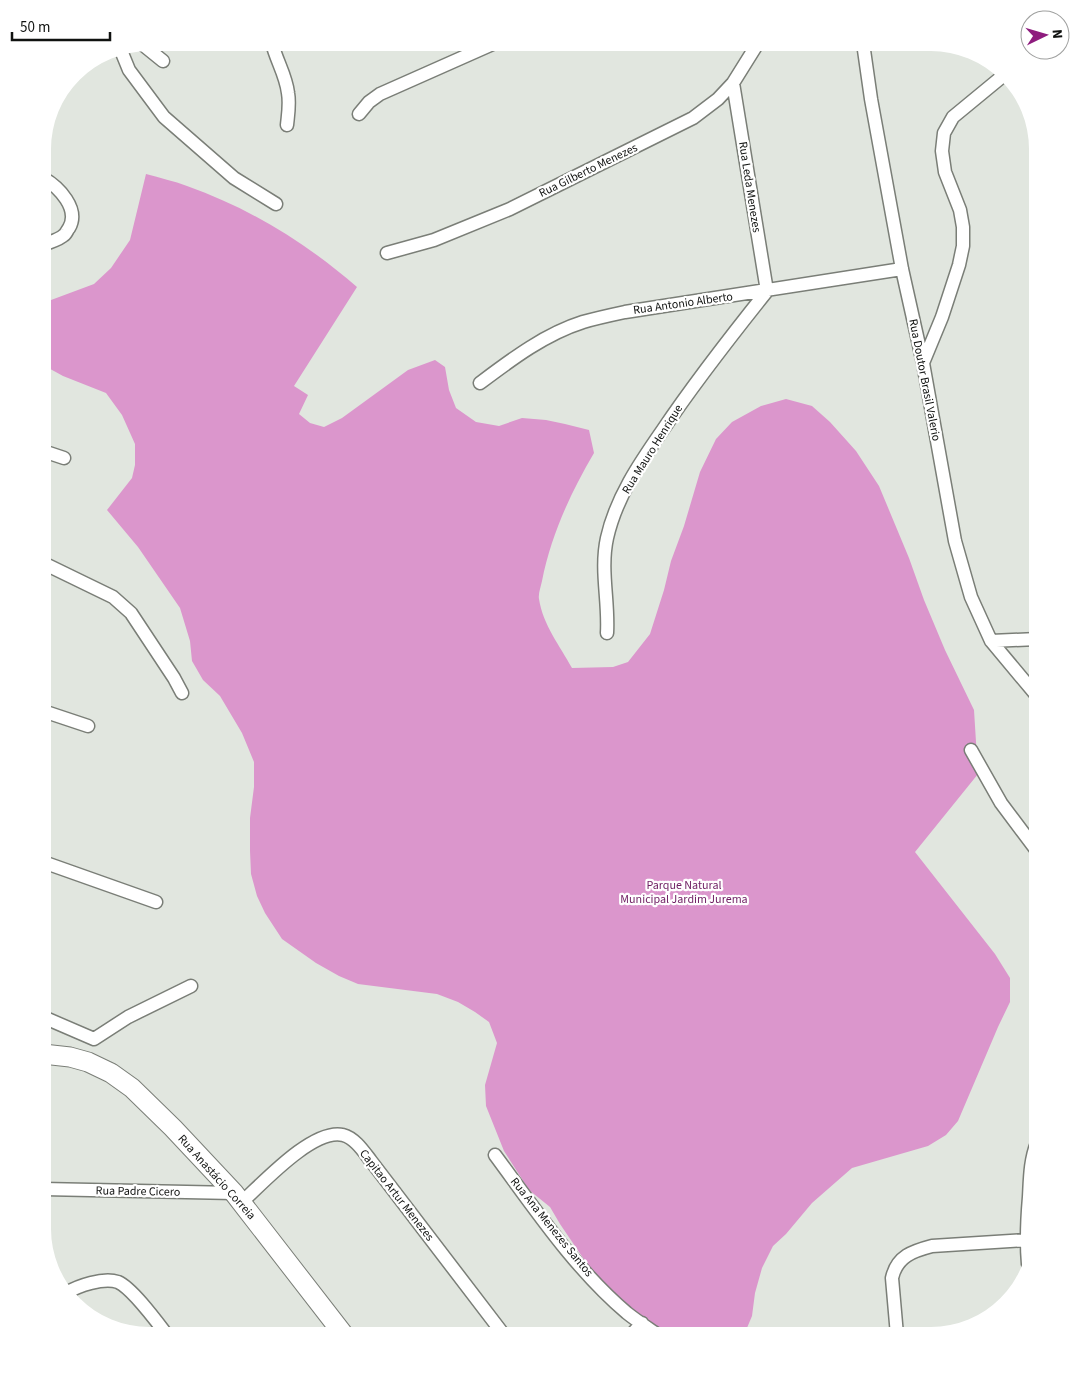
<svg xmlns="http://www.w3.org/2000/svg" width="1080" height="1378" viewBox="0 0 1080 1378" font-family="'Source Sans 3',sans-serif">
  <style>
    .forest { fill: #db96cc }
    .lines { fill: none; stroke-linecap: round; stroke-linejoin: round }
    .minor-casing { stroke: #7a7e77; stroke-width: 15 }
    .secondary-casing { stroke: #7a7e77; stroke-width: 21 }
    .minor { stroke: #fff; stroke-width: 12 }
    .secondary { stroke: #fff; stroke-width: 19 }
    .labels { text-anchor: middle; stroke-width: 4.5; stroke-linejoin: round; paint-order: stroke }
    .street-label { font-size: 12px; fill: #101210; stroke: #fff }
    .park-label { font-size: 12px; fill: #6e1e62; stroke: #fff }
  </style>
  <rect width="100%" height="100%" fill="#e1e6df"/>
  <path class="forest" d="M146,174C160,178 174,181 187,186C251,209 305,242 357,287L294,386L308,395L299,414L310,423L324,427L342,418L408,370L435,360L445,367L449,390L456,408L476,422L499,426L522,418L546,420L565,424L589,430L594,453C571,492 551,535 542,581C541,586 538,594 539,599C543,625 560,646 572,668L613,667L628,662L650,634L664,590L671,561L684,526L700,472L716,439L732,422L761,406L786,399L812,406L830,422L856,451L879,486L909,558L924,600L945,650L974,710L978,774L915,852L995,954L1010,978V1002L998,1027L958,1121L946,1135L928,1146L852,1168L812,1203L786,1234L773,1246L762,1268L755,1293L752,1316L744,1335H649L602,1286L560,1224L550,1207L529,1190L504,1151L486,1106L485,1085L497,1043L489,1022L475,1012L458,1002L437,994L358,984L339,976L316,963L282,939L265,913L257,896L251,874L250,851V818L254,787V762L242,733L220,696L203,680L192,661L190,641L180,608L138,547L107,510L132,478L135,465V444L122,415L106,393L63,376L43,365V303L94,284L111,268L130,240Z"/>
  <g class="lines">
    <g class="minor-casing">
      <path id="minor" d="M272,43C276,60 286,75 288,93C290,104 288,115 287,125
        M863,43L871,99L902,269L923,363L955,541L971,597L991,641L1037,696
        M142,44L163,61
        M120,48L129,70L164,117L234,178L276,204
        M733,83L767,291
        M359,114L369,102L380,94L495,43
        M43,245C49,242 59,240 64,235C65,235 68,229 69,228C80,209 59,187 43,178
        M387,253L434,240L510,209L693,118L718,99L733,83L758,43
        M923,363L942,317L959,265L963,246V227L960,210L945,172L942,151L944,133L953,117L1004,75
        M480,383C512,359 545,334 583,322C597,318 611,315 625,312L902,269
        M43,451L64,458
        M43,563L113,597L131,613L174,678L182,693
        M607,633C609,601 600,570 607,538C616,498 639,464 662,431C695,382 731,336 767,291
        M991,641L1037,639
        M43,711L88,726
        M971,750L1001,803L1037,851
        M43,862L156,902
        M43,1017L94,1039
        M94,1039L128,1017L191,986
        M495,1155C535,1209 575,1269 627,1313C637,1321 648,1328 658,1335
        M43,1189L234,1193
        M242,1202C263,1183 313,1128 343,1135C355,1138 364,1152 371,1161L504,1335
        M1028,1264C1026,1242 1027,1220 1029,1197C1030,1179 1030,1160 1037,1143
        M66,1293C78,1286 103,1277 118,1282C132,1288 157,1322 167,1335
        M631,1335L642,1323
        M897,1335L892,1278C897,1256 913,1251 932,1246L1026,1240"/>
    </g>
    <g class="secondary-casing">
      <path id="secondary" d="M43,1054L70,1057L88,1062L111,1073L132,1088L173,1128L234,1193L344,1335"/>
    </g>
    <use href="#minor" class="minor"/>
    <use href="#secondary" class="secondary"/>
  </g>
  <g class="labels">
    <g class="street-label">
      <text transform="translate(588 170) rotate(-26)" y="4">Rua Gilberto Menezes</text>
      <text transform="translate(750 187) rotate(81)" y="4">Rua Leda Menezes</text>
      <text transform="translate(683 303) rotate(-8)" y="4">Rua Antonio Alberto</text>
      <text transform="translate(925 380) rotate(79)" y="4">Rua Doutor Brasil Valerio</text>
      <text transform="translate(652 449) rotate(-58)" y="4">Rua Mauro Henrique</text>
      <text transform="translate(217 1177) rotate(48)" y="4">Rua Anastácio Correia</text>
      <text transform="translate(138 1191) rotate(1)" y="4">Rua Padre Cicero</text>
      <text transform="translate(397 1195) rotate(52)" y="4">Capitao Artur Menezes</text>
      <text transform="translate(552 1227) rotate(51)" y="4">Rua Ana Menezes Santos</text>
    </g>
    <g class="park-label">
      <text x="684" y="889">Parque Natural<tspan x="684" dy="14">Municipal Jardim Jurema</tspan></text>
    </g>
  </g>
  <path d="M0 0H1080V1378H0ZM149 51H931A98 98 0 0 1 1029 149V1229A98 98 0 0 1 931 1327H149A98 98 0 0 1 51 1229V149A98 98 0 0 1 149 51Z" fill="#fff" fill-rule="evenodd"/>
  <g transform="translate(1045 35) rotate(85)"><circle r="24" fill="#ffffff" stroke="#9fa09f"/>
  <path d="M0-4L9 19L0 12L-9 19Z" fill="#8e1c7e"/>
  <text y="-8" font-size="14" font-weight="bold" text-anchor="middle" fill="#101210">N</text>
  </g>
  <path d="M12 32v8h98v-8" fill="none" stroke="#101210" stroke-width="2.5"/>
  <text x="20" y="32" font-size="15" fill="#101210" stroke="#ffffff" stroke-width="4" paint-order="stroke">50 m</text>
</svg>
